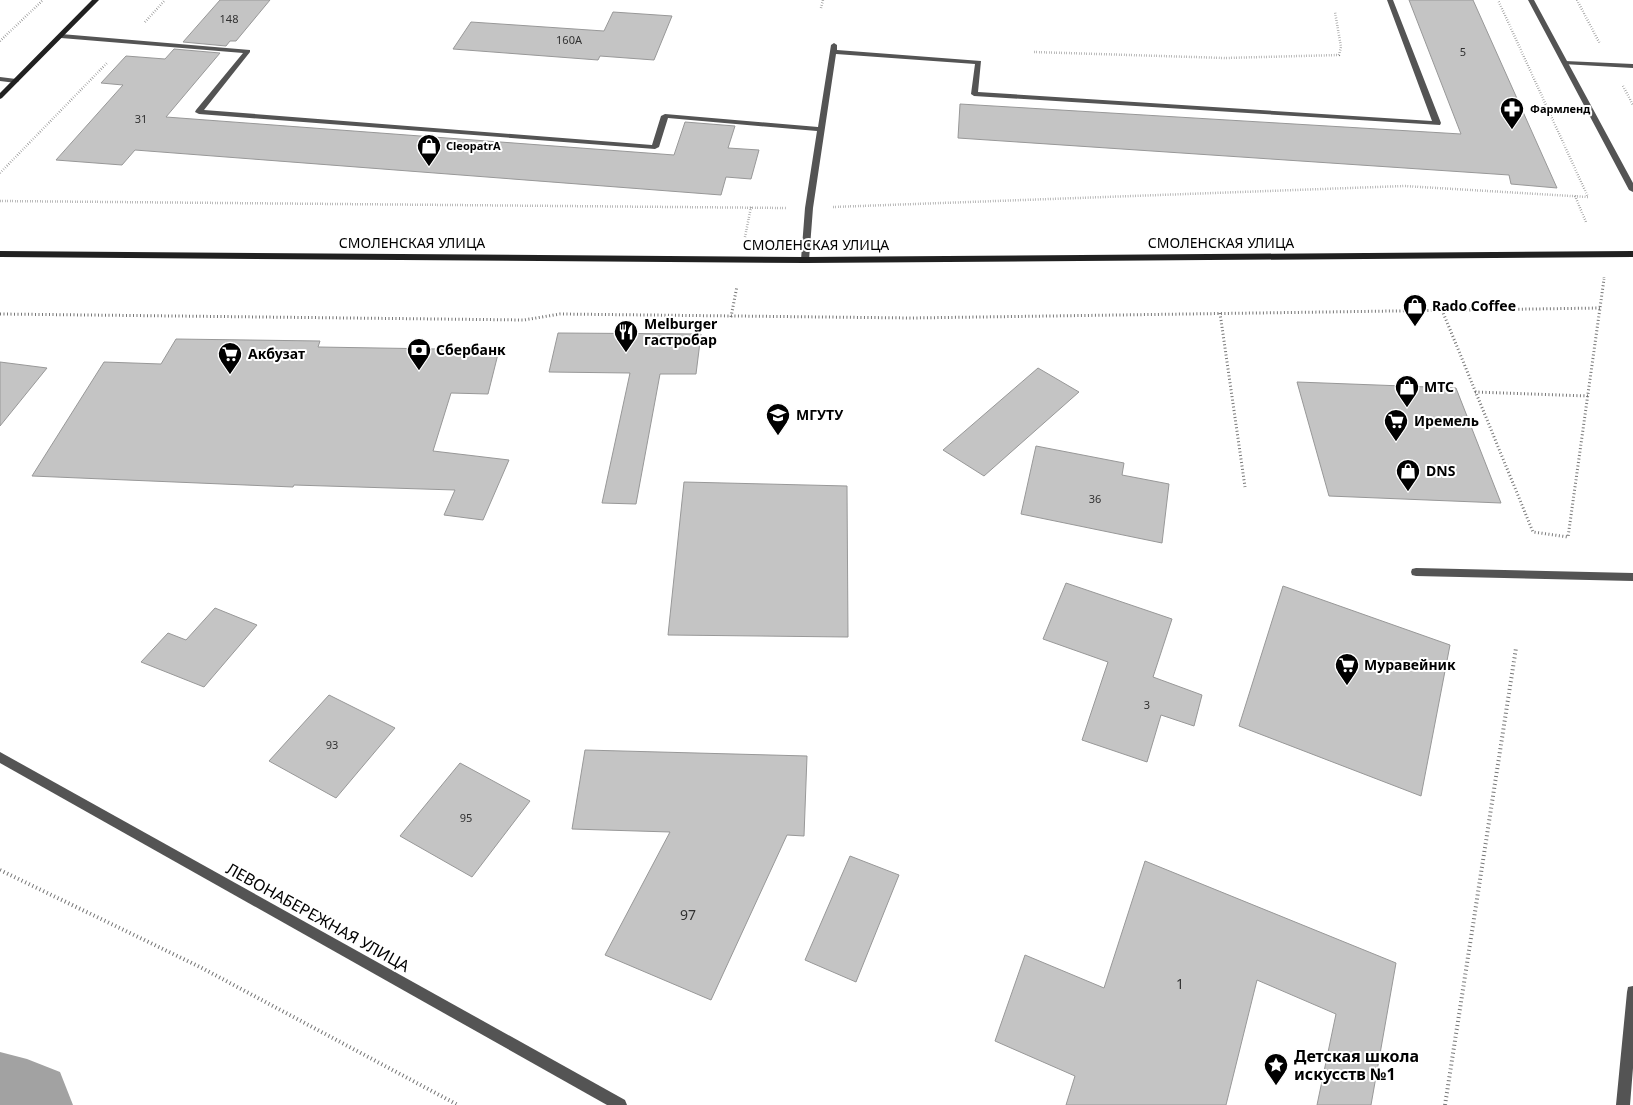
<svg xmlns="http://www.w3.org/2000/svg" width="1633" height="1105" viewBox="0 0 1633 1105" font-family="'Noto Sans',sans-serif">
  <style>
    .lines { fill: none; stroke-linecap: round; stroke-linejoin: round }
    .river { fill: #a2a2a2; fill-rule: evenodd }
    .building { fill: #c4c4c4; stroke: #989898 }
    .path-far2 { stroke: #767676; stroke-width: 2.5; stroke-dasharray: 0.5 2; stroke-linecap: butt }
    .path-far1 { stroke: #767676; stroke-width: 3; stroke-dasharray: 1 2.5; stroke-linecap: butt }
    .path { stroke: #767676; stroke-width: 4; stroke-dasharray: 1 3; stroke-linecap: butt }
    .service { fill: #545454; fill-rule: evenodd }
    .minor { fill: #545454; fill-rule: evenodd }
    .tertiary { fill: #545454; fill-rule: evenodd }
    .secondary { fill: #212121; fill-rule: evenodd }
    .labels { text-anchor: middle; stroke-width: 4; stroke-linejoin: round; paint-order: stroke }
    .number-label { font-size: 11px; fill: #313131 }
    .far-poi-label { font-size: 11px; font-weight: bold; fill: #000; stroke: #fff; text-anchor: start }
    .street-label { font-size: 14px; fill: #000; stroke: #fff }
    .poi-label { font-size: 14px; font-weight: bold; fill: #000; stroke: #fff; text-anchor: start }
    .near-number-label { font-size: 14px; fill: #313131 }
    .near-street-label { font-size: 16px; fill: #000; stroke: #fff }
    .near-poi-label { font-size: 16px; font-weight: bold; fill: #000; stroke: #fff; text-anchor: start }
  </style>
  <rect width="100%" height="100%" fill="#fff"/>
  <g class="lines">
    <path class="river" d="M0,1052L27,1059L60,1072L73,1105H0Z"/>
  </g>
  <path class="building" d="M220,0H270L236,41H230L226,46L183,42Z
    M1409,0H1473L1557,188L1511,184L1509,175L958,138L960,104L1461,134Z
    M613,12L672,16L654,60L600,56L598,60L453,49L471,22L604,31Z
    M174,49L220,53L166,117L674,155L685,122L735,126L728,148L759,150L751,179L726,177L721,195L135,150L122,165L56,160L123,85L101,83L126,56L165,59Z
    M558,333L701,334L696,374H660L636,504L602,503L630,373L549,372Z
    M176,339L320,341L318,347L499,350L488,394L451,393L433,451L509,460L483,520L444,515L455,490L294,485L293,487L32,476L104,362L161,364Z
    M0,362L47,368L0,426Z
    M1038,368L1079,392L984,476L943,450Z
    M1297,382L1456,388L1501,503L1329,496Z
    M1036,446L1124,463L1122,475L1169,484L1162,543L1021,514Z
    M684,482L847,486L848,637L668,635Z
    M1066,583L1172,619L1153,677L1202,695L1194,726L1161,715L1147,762L1082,740L1108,662L1043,639Z
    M1283,586L1450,645L1421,796L1239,726Z
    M215,608L257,625L204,687L141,662L168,633L186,640Z
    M329,695L395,728L336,798L269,761Z
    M585,750L807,756L804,836L787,835L711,1000L605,955L670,832L572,829Z
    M460,763L530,801L472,877L400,836Z
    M850,856L899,875L856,982L805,960Z
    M1145,861L1396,963L1371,1105H1317L1336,1014L1257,980L1226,1105H1066L1075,1076L995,1041L1025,955L1104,988Z"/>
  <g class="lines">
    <path class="path-far2" d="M1577,0L1600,44
      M821,8L823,0
      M145,22L165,0
      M0,41L43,0
      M1034,52L1225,58L1339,55L1341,47L1335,12
      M1623,86L1633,105
      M0,173L107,63
      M1575,196L1586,222
      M0,201L787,208
      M833,207L1404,186L1588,197L1498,0
      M745,237L751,207
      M1604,280V276"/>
    <path class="path-far1" d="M1442,310L1533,532L1568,537L1604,279
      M1220,313L1245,487
      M0,314L524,320L560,314L911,318L1601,308
      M731,317L737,286
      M1475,392L1588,396"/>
    <path class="path" d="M0,870L200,967L458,1105
      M1445,1105L1516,648"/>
    <path class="service" d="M1387,0H1393L1441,123L1440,125L974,96L971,94L975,64L836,54L813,208L809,260L805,263L801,260L805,208L817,131L668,118L659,147L655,149L199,114L195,112L196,110L243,53L61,38L58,36L61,34L250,50V52L204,110L652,145L661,116L665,114L818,127L831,45L834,43L837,45V50L981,61L978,92L1432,121Z
      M1565,61L1633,64V68L1563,64L1562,63Z
      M0,77L16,79L19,81L16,83L0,81Z
      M1416,568L1633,573V581L1416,576L1412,575L1411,572L1412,569Z"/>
    <path class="minor" d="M0,752L625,1100L627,1105H607L0,763Z"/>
    <path class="tertiary" d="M1528,0H1534L1633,183V192L1629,190Z
      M1633,986V1068L1630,1105H1616L1627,992L1628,987Z"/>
    <path class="secondary" d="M92,0H99L2,98L0,99V93Z
      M0,251L805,257L1633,251V257L805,263L0,257Z"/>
  </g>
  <defs>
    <g id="pharmacy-pin" transform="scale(1.25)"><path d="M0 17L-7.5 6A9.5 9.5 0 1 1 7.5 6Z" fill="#000" stroke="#fff"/><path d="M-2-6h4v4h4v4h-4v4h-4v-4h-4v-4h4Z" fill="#fff"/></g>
    <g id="shop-pin" transform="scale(1.25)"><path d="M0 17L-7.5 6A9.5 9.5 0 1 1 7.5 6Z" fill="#000" stroke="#fff"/><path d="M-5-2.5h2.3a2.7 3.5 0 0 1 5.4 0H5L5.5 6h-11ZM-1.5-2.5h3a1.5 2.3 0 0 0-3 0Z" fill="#fff"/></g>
    <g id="restaurant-pin" transform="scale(1.25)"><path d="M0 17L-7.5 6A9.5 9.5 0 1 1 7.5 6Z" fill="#000" stroke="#fff"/><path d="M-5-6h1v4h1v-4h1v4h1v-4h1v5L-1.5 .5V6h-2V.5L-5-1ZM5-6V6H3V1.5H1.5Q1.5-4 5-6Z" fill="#fff"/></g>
    <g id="bank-pin" transform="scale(1.25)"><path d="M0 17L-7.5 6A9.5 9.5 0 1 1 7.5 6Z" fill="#000" stroke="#fff"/><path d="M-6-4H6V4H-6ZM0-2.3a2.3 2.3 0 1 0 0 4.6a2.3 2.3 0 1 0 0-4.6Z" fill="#fff"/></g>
    <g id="supermarket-pin" transform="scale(1.25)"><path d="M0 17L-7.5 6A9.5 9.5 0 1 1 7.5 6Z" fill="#000" stroke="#fff"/><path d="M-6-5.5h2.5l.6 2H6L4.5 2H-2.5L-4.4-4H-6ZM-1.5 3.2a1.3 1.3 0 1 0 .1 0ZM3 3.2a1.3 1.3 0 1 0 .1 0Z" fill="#fff"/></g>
    <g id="university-pin" transform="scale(1.25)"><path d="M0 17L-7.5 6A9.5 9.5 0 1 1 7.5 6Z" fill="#000" stroke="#fff"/><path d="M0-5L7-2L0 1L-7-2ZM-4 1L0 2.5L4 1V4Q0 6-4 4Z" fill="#fff"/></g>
    <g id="sight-pin" transform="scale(1.25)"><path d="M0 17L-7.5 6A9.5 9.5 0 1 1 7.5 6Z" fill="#000" stroke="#fff"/><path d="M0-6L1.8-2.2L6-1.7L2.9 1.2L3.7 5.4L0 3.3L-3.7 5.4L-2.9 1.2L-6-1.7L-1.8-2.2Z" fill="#fff"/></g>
  </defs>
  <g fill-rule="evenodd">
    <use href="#pharmacy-pin" x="1512" y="109"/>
    <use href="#shop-pin" x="429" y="146"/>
    <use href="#shop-pin" x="1415" y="306"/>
    <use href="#restaurant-pin" x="626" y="332"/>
    <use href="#bank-pin" x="419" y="350"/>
    <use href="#supermarket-pin" x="230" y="354"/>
    <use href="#shop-pin" x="1407" y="387"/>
    <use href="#university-pin" x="778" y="415"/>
    <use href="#supermarket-pin" x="1396" y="421"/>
    <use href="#shop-pin" x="1408" y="471"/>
    <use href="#supermarket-pin" x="1347" y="665"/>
    <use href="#sight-pin" x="1276" y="1065"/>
  </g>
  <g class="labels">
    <g class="number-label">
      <text x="229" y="23">148</text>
      <text x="569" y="44">160А</text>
      <text x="1463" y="56">5</text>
      <text x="141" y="123">31</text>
      <text x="1095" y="503">36</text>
      <text x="1147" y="709">3</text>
      <text x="332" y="749">93</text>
      <text x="466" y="822">95</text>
    </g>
    <g class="far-poi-label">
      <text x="1530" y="113">Фармленд</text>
      <text x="446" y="150">CleopatrA</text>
    </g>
    <g class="street-label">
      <text x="412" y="248">СМОЛЕНСКАЯ УЛИЦА</text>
      <text x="1221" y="248">СМОЛЕНСКАЯ УЛИЦА</text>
      <text x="816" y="250">СМОЛЕНСКАЯ УЛИЦА</text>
    </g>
    <g class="poi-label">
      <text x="1432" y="311">Rado Coffee</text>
      <text x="644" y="329">Melburger<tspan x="644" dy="16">гастробар</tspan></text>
      <text x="436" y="355">Сбербанк</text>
      <text x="248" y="359">Акбузат</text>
      <text x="1424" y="392">МТС</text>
      <text x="796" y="420">МГУТУ</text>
      <text x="1414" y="426">Иремель</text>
      <text x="1426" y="476">DNS</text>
      <text x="1364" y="670">Муравейник</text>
    </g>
    <g class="near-number-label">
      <text x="688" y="920">97</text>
      <text x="1180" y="989">1</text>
    </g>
    <g class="near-street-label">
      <text transform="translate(318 917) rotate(29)" y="6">ЛЕВОНАБЕРЕЖНАЯ УЛИЦА</text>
    </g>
    <g class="near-poi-label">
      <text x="1294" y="1062">Детская школа<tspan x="1294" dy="18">искусств №1</tspan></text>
    </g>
  </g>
</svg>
